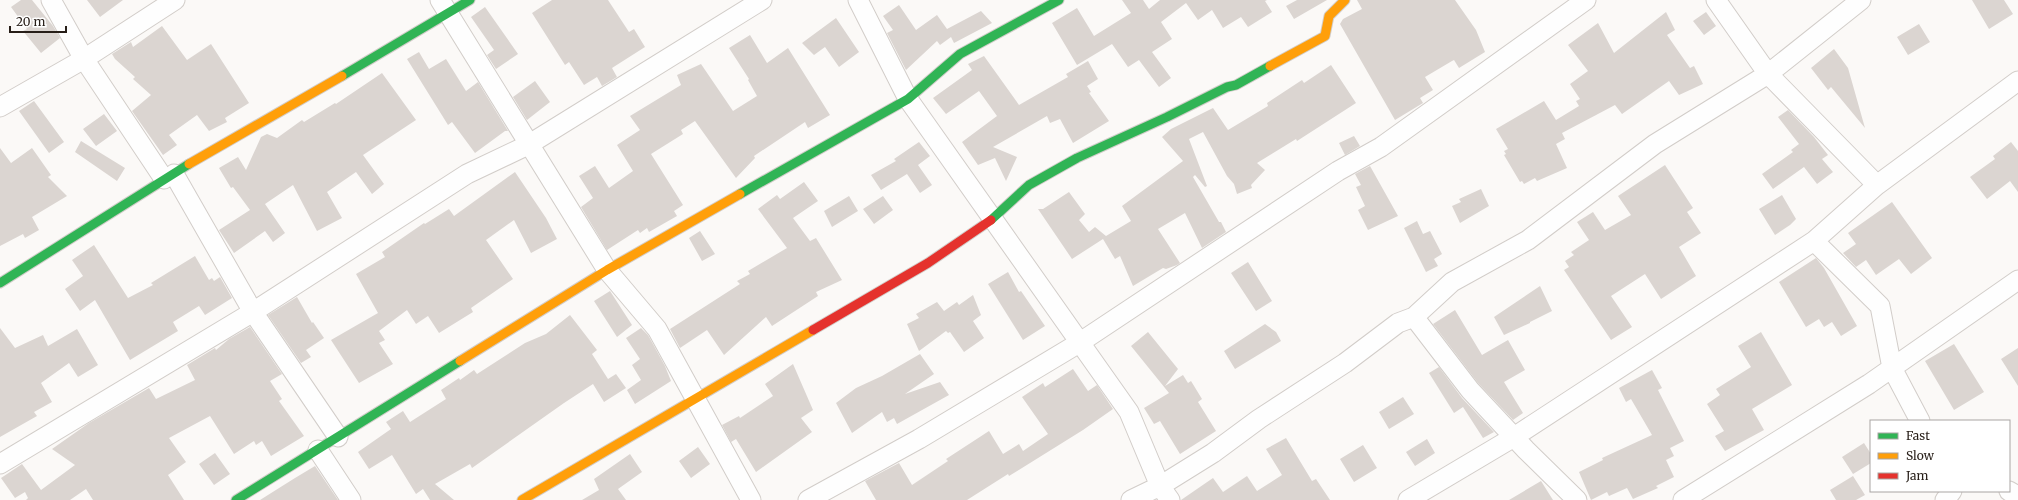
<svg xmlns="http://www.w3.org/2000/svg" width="2018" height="500" viewBox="0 0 2018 500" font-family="Merriweather,serif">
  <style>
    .building { fill: #dbd5d1 }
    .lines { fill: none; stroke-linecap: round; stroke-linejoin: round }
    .street-casing { stroke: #d2cdc9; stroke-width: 21 }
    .fast-casing { stroke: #d2cdc9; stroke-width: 11 }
    .slow-casing { stroke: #d2cdc9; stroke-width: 11 }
    .jam-casing { stroke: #d2cdc9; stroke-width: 11 }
    .street { stroke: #fefefe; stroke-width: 19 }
    .fast { stroke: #30b455; stroke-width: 9 }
    .slow { stroke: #ff9f0a; stroke-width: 9 }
    .jam { stroke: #e5322d; stroke-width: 9 }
  </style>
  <rect width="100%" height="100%" fill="#fbf9f7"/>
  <path class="building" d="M21,0H32L53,26L60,38L41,53L23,31L27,29L11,7Z
    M87,0H123L100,17Z
    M552,0H608L629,32L634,29L645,47L612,68L617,77L602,86L597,77L584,85L569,62L565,65L532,13Z
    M1122,0H1143L1149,9L1160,0H1267L1265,1L1272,12L1248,27L1241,17L1223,28L1212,10L1198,20L1186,3L1161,22L1172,39L1152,52L1171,78L1159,87L1139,60L1128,67L1112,44L1077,65L1052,23L1077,8L1094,36L1131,13Z
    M1297,0H1327L1294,19L1286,6Z
    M1357,0H1455L1476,30L1485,52L1459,68L1454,60L1452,61L1425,77L1433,90L1420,98L1423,103L1395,120L1340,24L1343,19L1362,9Z
    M1972,0H2004L2013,14L1989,29Z
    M899,5L916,30L937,15L947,29L981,11L992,23L954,43L951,37L940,45L937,41L906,70L887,33L893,30L883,16Z
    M485,7L518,54L496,69L487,55L494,50L471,17Z
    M1666,12L1675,30L1667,35L1690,68L1694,66L1703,84L1679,95L1669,81L1622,114L1615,105L1562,133L1565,139L1556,144L1567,168L1537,181L1535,178L1524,184L1522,181L1520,182L1504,155L1506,154L1504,151L1508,149L1496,129L1544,101L1556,120L1579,106L1576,101L1580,99L1570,84L1588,71L1568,45L1598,23L1614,53Z
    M1706,12L1716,26L1704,35L1693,21Z
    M836,18L859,52L839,67L825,47L814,55L802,43Z
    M1919,24L1930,42L1908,55L1897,37Z
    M162,26L187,60L211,44L249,103L225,118L227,122L209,131L197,115L169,135L177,145L163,155L132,111L151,95L133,79L135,77L115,59L112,54L131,42L133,47Z
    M750,35L767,63L788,48L830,115L808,128L805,122L754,156L755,158L736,178L695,121L681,130L683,134L651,154L683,205L674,211L677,216L649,232L647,228L640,233L638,230L607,250L581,207L593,198L579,176L595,166L609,188L633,171L617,145L640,130L630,116L681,85L677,75L701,64L733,111L757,96L748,80L749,79L729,48Z
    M1834,49L1848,68L1865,128L1831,87L1828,90L1811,68Z
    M419,52L429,69L446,59L466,91L478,82L508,131H505L475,153L452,122L448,125L407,59Z
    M984,56L1019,105L1068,77L1066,74L1088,61L1098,79L1087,86L1091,92L1089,93L1109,121L1073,143L1060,119L1050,123L1047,116L993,147L1017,157L1006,181L995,158L978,165L962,142L997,116L979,91L946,114L933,98L972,70L968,64Z
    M1331,65L1356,103L1297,141L1296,139L1257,163L1265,170L1251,185L1252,188L1237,194L1234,184L1227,176L1203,132L1189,139L1207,186L1205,187L1195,175L1193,177L1219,222H1221L1226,232L1202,248L1185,213L1158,229L1180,263L1177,265L1166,269L1163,268L1133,286L1120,256L1115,259L1103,239L1072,259L1038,209H1043L1069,192L1085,214L1079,220L1089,232L1095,227L1106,236L1131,221L1122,206L1183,161L1162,137L1171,129L1213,108L1228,130L1268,106L1267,103L1302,80L1304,83Z
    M382,73L416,120L363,155L384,184L372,194L356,172L327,192L342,218L317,231L293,185L265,204L285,233L273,242L265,231L234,253L219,230L250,210L233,187L231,188L219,168L238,157L246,170L261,137L267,134L277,138L302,120L304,122L335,103L336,104Z
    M535,81L550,102L527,120L513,97Z
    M34,101L64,142L49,153L19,111Z
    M1788,110L1814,137L1828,155L1822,159L1833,172L1817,184L1804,167L1773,189L1762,174L1793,152L1791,150L1799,144L1778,117Z
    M104,114L117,131L96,146L83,129Z
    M1354,136L1360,146L1345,155L1339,143Z
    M81,141L125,168L117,181L75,152Z
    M919,142L930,156L918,165L932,185L920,193L907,174L881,190L871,175L896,161L894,159Z
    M2011,142L2018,151V192L2010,181L1987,199L1970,177L1995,159L1993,156Z
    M0,148L11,163L32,148L51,175L48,177L67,196L32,217L39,230L25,238L23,234L0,246Z
    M1665,165L1693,208L1687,212L1701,233L1679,247L1696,276L1661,299L1645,274L1611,296L1632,327L1611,340L1564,270L1569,267L1565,261L1574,255L1571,252L1589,240L1577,222L1593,212L1605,230L1631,215L1618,196Z
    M1370,166L1398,216L1368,230L1358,210L1365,206L1356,187L1361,185L1355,174Z
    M515,172L546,218L557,239L531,253L514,220L486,240L513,279L471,308L473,312L439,333L428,316L416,324L407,310L379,331L385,340L379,343L393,364L359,383L331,340L378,313L356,274L385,257L382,252L424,223L425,224L449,209L454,216Z
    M804,182L818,201L793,218L810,241L816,238L842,280L816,292L818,296L772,326L766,317L724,355L707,330L680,348L670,329L740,284L737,281L750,274L748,271L787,248L758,209L777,195L780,199Z
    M1481,189L1489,206L1460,223L1452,206L1461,202L1459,199Z
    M1782,195L1796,219L1790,225L1775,235L1759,209Z
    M849,196L858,211L832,227L824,211Z
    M883,196L893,210L874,224L863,209Z
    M1892,202L1932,258L1911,274L1899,259L1876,275L1866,260L1856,267L1843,253L1856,244L1848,233Z
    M1417,221L1423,234L1430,231L1442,254L1434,259L1438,266L1426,272L1404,228Z
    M700,231L715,254L702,261L689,238Z
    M94,245L128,298L153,285L151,283L195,256L209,280L212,278L214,281L220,277L232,298L205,315L199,306L173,322L178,331L130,360L95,300L80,311L65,289L83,276L72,260Z
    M1816,258L1824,268L1857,326L1841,336L1832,322L1824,327L1819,319L1806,327L1779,282Z
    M1248,262L1272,301L1256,311L1231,273Z
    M1008,272L1019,292L1021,291L1045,326L1023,340L988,284Z
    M1540,286L1552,311L1530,322V323L1504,335L1494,317Z
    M610,291L632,325L617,337L594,301Z
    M973,295L981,315L973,321L984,338L964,352L950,332L948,333L946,331L919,351L907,324L919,318L916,314L937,302L944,311L957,302L959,305Z
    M297,297L312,323L313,322L324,338L306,350L311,357L301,363L268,315Z
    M1455,310L1482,355L1508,340L1525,370L1504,382L1523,413L1513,420L1478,383L1433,324Z
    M570,315L597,350L592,354L608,379L616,374L626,388L604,402L593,384L564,403L472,468L470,464L435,484L454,500H430L423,489L416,494L392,455L369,469L358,452L391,429L386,422L403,411L410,422L446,399L441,390L459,378L460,380L474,370L477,374L525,343L546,334Z
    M1265,324L1276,332L1281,341L1235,369L1224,351Z
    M250,327L282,374L270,381L282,399L279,401L304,436L271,456L262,441L256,445L254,441L234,454L210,416L169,438L186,462L168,475L184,500H93L86,489L70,500H26L28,498L25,492L15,498L1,478L22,464L41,490L75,465L52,449L89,423L149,388L156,399L195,380L187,365L215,348L216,350L229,339Z
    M0,328L15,348L43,335L48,346L77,329L98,365L78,377L69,363L41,383L52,402L34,412L37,416L0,437Z
    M641,328L648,335L665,366L671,381L635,404L627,390L641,380L632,365L640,359L626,338Z
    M1148,332L1178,369L1165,386L1183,375L1188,383L1191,381L1202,399L1198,402L1216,431L1180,454L1160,421L1154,424L1144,408L1169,393L1131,346Z
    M1761,332L1792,385L1752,409L1764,430L1725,451L1715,436L1724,431L1707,404L1720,395L1716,389L1751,367L1738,346Z
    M1954,344L1984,392L1954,410L1925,361Z
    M2018,348V386L2001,359Z
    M920,354L934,374L905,394L940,382L949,395L897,424L894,418L887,422L882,412L852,433L836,403L856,388L882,376Z
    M793,364L813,410L801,418L812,432L756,472L736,439L731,442L722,425L739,416L740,418L773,396L765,384Z
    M1439,367L1462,398L1494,432L1483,438L1463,407L1454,413L1429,373Z
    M1073,369L1088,391L1097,385L1113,409L1083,430L1009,476L1008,474L967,500H876L865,481L899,463L912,485L948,461L946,459L989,431L1003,454L1019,444L1023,451L1048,434L1022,397L1043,383L1045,387Z
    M1652,370L1662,388L1658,390L1684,441L1670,448L1674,456L1666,460L1674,477L1656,486L1658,488L1633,499L1627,488L1609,496L1607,492L1591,500L1579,472L1603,460L1602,458L1652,435L1631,399L1626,402L1619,388Z
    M1403,397L1414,414L1389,429L1379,412Z
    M1286,438L1312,481L1316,479L1330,500H1181L1213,478L1223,492L1247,476L1257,491L1282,475L1266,449Z
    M1427,439L1435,453L1415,466L1406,452Z
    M1864,443L1871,454V463L1853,474L1842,457Z
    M1363,445L1377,468L1354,482L1340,459Z
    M698,447L710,464L691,478L679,461Z
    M215,453L230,474L214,485L199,464Z
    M630,454L642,472L618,489L626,500H582L599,490L594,479Z
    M315,466L338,500H260L295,478Z
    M1853,476L1865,495L1856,500H1836L1830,490Z
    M1541,481L1553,500H1509Z"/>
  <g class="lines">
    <g class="street-casing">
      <path id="street" d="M51,0L84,59L164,179
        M440,0L607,270L657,329L751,500
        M858,0L908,99L1129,412L1160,486L1170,500
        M1716,0L1768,74L1877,185
        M0,107L84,59L175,0
        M174,174L253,312L338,437
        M1814,241L1880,306L1892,368L1920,421
        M1414,317L1452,282L1528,240L1655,144L1768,74L1861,0
        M318,450L351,500
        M0,464L253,312L467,174L528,145L762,0
        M2009,491L2018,496
        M808,500L919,439L1079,343L1338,171L1381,147L1586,0
        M1131,500L1160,486L1213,453L1259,419L1345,363L1398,323L1414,317L1470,390L1526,450L1577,500
        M1408,500L1514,437L1814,241L1877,185L2018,81
        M1683,500L1869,384L2018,280
        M1945,500L1952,491"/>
    </g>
    <g class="fast-casing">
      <path id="fast" d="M342,76L470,0
        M740,194L908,99L960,54L1059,0
        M991,220L1029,185L1077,158L1167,117L1227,87L1236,85L1270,66
        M0,283L189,164
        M236,500L460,361"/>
    </g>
    <g class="slow-casing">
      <path id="slow" d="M1270,66L1325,36L1329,16L1345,0
        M189,164L342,76
        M460,361L607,270L740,194
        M522,500L813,330"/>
    </g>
    <g class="jam-casing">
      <path id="jam" d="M813,330L928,263L991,220"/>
    </g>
    <use href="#street" class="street"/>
    <use href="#fast" class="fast"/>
    <use href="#slow" class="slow"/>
    <use href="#jam" class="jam"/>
  </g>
  <rect x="1870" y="420" width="140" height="72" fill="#ffffff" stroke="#a9a5a3"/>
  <rect x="1878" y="433" width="20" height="6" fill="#30b455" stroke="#a9a5a3"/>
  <text x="1906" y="440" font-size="12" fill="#271e18">Fast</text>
  <rect x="1878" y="453" width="20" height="6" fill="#ff9f0a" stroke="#a9a5a3"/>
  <text x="1906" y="460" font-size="12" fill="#271e18">Slow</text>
  <rect x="1878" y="473" width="20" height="6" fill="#e5322d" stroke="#a9a5a3"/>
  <text x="1906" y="480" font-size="12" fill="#271e18">Jam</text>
  <path d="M10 26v6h56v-6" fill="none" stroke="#271e18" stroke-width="2"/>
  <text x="16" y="26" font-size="12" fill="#271e18" stroke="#ffffff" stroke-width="3" paint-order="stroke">20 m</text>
</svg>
